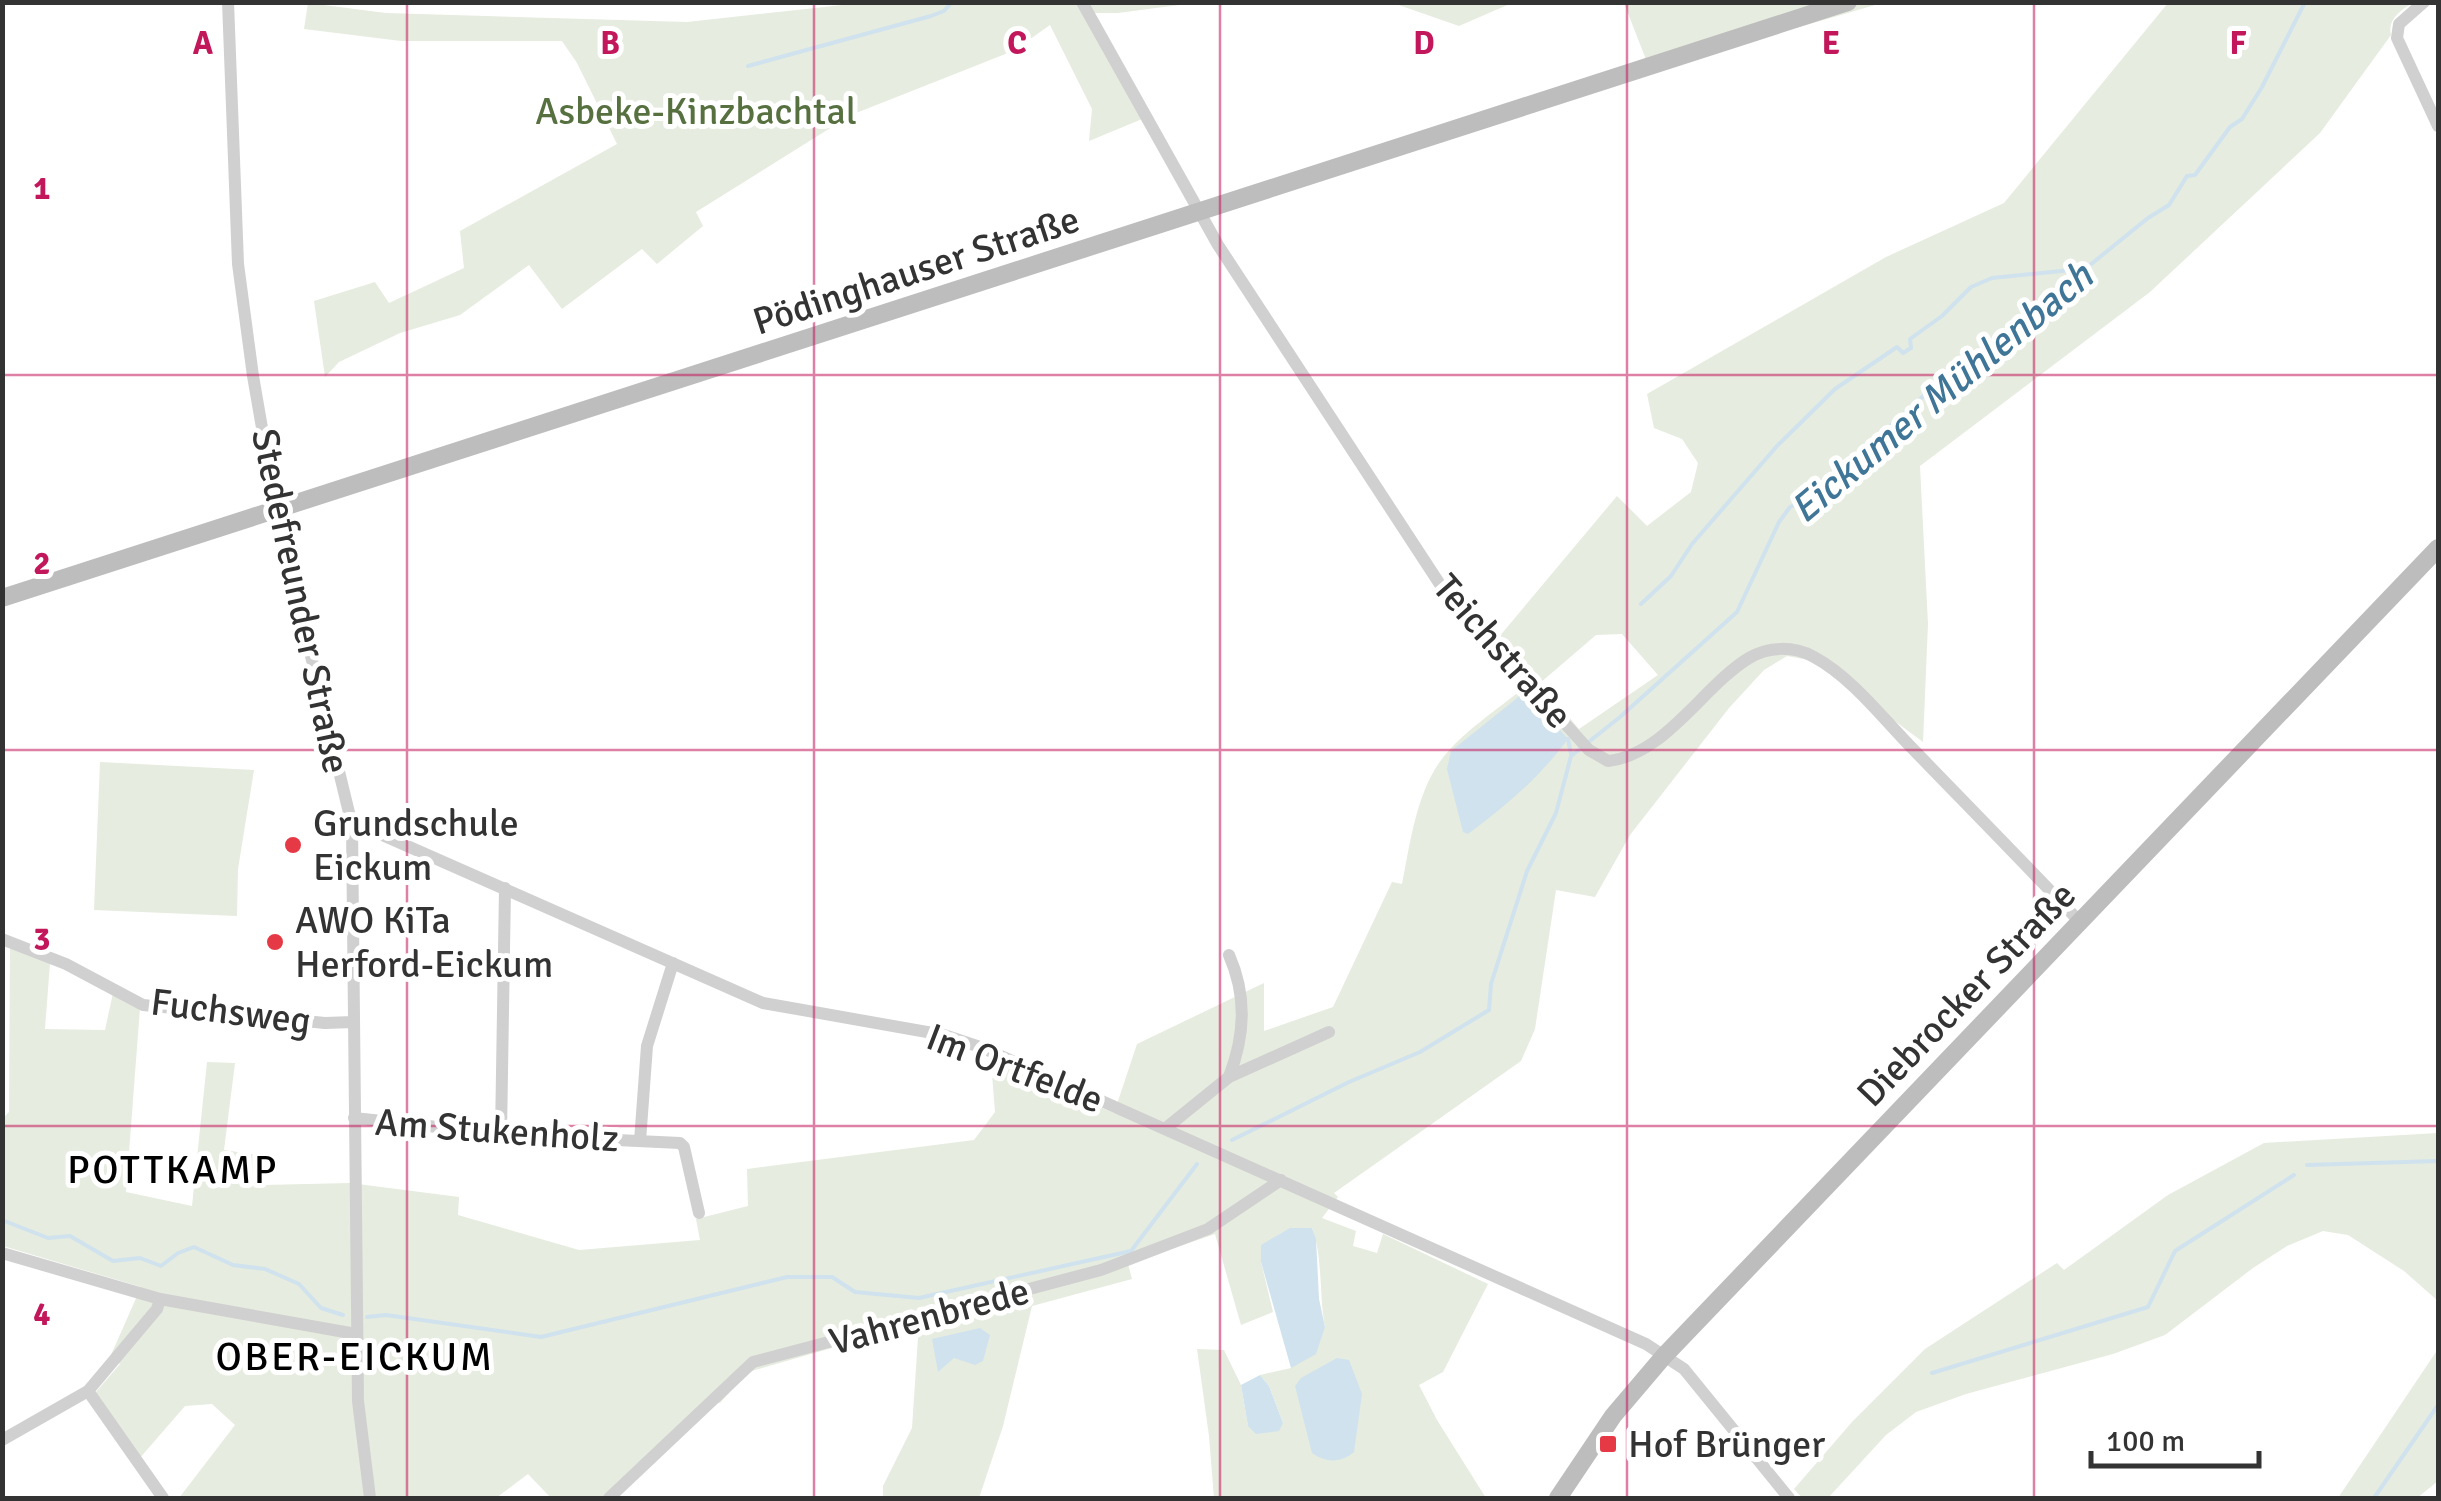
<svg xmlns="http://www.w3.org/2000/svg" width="2441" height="1501" viewBox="0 0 2441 1501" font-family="Signika,sans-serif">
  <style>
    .green { fill: #e6ecdf; fill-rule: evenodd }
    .water { fill: #cfe2ee }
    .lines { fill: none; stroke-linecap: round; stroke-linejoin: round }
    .stream { stroke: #cfe2ee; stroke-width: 4 }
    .street { stroke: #d0d0d0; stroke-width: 12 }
    .secondary { stroke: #bdbdbd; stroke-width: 18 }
    .grid { fill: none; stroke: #c2185b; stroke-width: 2.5; stroke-opacity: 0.55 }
    .poi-dot { fill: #e63946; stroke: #fff; stroke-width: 4 }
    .labels { text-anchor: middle; stroke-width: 10; stroke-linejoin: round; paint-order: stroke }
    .park-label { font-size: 38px; fill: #56703f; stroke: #fff }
    .street-label { font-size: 38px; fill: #333; stroke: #fff }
    .poi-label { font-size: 38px; fill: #333; stroke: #fff; text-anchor: start }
    .water-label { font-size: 40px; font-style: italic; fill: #3f7597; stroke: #fff }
    .neighbourhood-label { font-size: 40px; letter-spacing: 2.5px; fill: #000; stroke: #fff }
    .grid-label { font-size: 32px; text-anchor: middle; font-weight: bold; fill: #c2185b; stroke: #fff; stroke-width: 10; stroke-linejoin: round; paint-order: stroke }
  </style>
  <rect width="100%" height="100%" fill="#fff"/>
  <path class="green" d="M870,2L1194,3L1118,13H1089L1147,117L1089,141L1092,109L1050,25L1013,51L851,115L696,212L703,226L657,264L642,249L562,309L529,265L460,315L400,333L339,362L325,377L314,301L375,282L389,303L464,268L460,231L617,144L577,63L562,41H401L304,29L308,3L386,13L687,22Z
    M1393,3H1512L1459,26Z
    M1624,3H1882L1686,60L1647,62Z
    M2168,3H2412C2401,10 2387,20 2391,35L2320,133L2150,292L1920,466L1928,624L1923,742L1814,661L1787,656L1764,670L1729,708L1630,835L1595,897L1556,890L1535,1029L1521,1061L1334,1193L1338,1197L1322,1218L1356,1231L1353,1246L1377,1253L1383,1234L1488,1284L1443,1372L1419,1385L1437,1420L1486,1498H1214L1209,1436L1197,1349L1224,1350L1241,1385L1248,1426L1283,1423L1269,1386L1260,1375L1291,1368L1325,1327C1319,1297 1323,1255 1312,1228C1279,1228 1275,1234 1261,1262L1273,1312L1241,1325L1215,1234L1128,1264L1132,1279L1032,1306L1003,1426L979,1498H883V1486L912,1428L919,1323L748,1372L720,1403L710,1402L606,1498H551L528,1474L496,1498H179L235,1425L212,1404L185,1406L139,1459L95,1393L120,1364L111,1355L141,1287L3,1246L2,1119L9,1112L10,948L50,963L45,1029L105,1030L113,993L140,1008L126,1192L192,1206L207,1062L235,1063L224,1150L265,1156L264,1185L350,1183L459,1197L458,1215L579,1250L700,1240L696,1219L748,1206L747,1169L974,1140L995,1112L991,1061L1114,1113L1137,1044L1264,983V1031L1333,1007L1392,882L1402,884C1410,844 1416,796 1439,763C1460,733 1495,712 1522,689L1488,650L1617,496L1647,526L1691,492L1698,463L1682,439L1654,428L1647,394L1886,257L2004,203ZM1622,634L1658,675L1579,729L1540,683L1596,635Z
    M100,762L254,770L238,869L237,916L94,910Z
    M2438,1133V1301L2404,1271L2348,1235L2323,1231L2287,1246L2253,1268L2165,1335L2113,1354L1966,1394L1916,1412L1886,1435L1828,1498H1802L1794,1489L1852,1422L1925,1349L2057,1263L2064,1270L2168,1195L2264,1143Z
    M2438,1349V1481L2417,1498H2338Z"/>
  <path class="water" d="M1526,691L1568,739C1539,778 1507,805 1468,834L1463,832L1447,769L1451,751Z
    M1290,1228H1312L1316,1239L1319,1299L1325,1327L1316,1354L1291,1368L1261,1262V1245Z
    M980,1328L990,1335L983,1361L975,1365L954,1358L938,1372L932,1339Z
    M1337,1358L1349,1360L1362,1394L1354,1452C1341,1463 1326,1463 1312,1453L1295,1386L1301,1378Z
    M1260,1375L1269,1386L1283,1423L1279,1431L1256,1434L1248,1426L1241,1385Z"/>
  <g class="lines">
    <path class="stream" d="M748,66L931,16L944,11L952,2
      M1641,604L1671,576L1692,544L1777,446L1835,389L1897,347L1903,353L1911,348L1910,339L1942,316L1971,287L1992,278L2081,269
      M1568,739L1571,754
      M1232,1140L1349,1082L1420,1052L1489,1010L1491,984L1527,871L1556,813L1571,756L1620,717L1737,612L1779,522L1790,507L1804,501L1813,487L1864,450L1941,380L1958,372L2148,218L2169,205L2187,176L2195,175L2230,127L2242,119L2262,87L2305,2
      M2307,1165L2438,1161
      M2,1220L48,1238L70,1236L113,1261L140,1258L161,1266L178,1253L194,1247L233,1265L265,1269L299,1284L321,1308L343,1315
      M367,1317L386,1315L541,1337L787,1277H832L855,1292L919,1298L1131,1251L1197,1164
      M1932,1373L2148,1307L2175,1251L2294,1175
      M2374,1498L2438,1405"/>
    <path class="street" d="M228,2L238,264L253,376L278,520L352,825L358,1401L370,1498
      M1082,2L1218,245L1445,592L1589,750L1608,761C1665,755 1703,686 1749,658C1769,646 1794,646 1814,657C1851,677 1881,716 1910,746C1967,805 2024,863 2080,922
      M2424,2L2399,24L2397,38L2438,126
      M352,825L371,830L763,1003L944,1035L983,1048L1646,1344L1684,1369L1789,1498
      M2,939L66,964L143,1005L325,1023L353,1022
      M1229,1077C1245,1035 1247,996 1229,955
      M354,1118L511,1135L680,1143L684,1147L699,1213
      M1166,1128L1229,1077L1329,1032
      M501,1134L505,888
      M640,1141L647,1046L673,963
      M2,1253L160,1299L356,1334
      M88,1391L163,1498
      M2,1440L88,1391L157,1309L160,1299
      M609,1498L753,1362L1101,1270L1208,1229L1281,1180"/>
    <path class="secondary" d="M2,598L1848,2
      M1558,1498L1613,1416L1664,1356L2438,548"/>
  </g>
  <path class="grid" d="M407,2V1498M814,2V1498M1220,2V1498M1627,2V1498M2034,2V1498M2,375H2438M2,750H2438M2,1126H2438"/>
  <g class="poi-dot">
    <circle cx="293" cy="845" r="10"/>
    <circle cx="275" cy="942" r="10"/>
    <rect x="1598" y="1434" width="20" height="20" rx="5"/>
  </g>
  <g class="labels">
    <g class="park-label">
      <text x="696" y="124">Asbeke-Kinzbachtal</text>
    </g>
    <g class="street-label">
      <text transform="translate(916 270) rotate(-18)" y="13">Pödinghauser Straße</text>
      <text transform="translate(301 601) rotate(78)" y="13">Stedefreunder Straße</text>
      <text transform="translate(1503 651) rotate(49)" y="13">Teichstraße</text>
      <text transform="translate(1966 994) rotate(-46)" y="13">Diebrocker Straße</text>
      <text transform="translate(231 1011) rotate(7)" y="13">Fuchsweg</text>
      <text transform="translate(1015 1068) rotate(21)" y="13">Im Ortfelde</text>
      <text transform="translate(497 1130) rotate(4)" y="13">Am Stukenholz</text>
      <text transform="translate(929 1316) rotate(-15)" y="13">Vahrenbrede</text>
    </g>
    <g class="poi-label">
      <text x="313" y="836">Grundschule<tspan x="313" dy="44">Eickum</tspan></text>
      <text x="295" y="933">AWO KiTa<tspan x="295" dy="44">Herford-Eickum</tspan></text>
      <text x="1628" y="1457">Hof Brünger</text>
    </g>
    <g class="water-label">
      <text transform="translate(1941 392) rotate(-40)" y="14">Eickumer Mühlenbach</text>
    </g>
    <g class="neighbourhood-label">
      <text x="173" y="1183">POTTKAMP</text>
      <text x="355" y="1370">OBER-EICKUM</text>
    </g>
  </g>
  <g class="grid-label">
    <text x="203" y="54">A</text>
    <text x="610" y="54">B</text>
    <text x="1017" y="54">C</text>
    <text x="1424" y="54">D</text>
    <text x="1831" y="54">E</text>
    <text x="2238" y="54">F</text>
    <text x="42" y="199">1</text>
    <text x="42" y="574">2</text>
    <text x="42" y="950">3</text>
    <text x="42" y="1325">4</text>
  </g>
  <rect width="2441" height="1501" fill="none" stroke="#333333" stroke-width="10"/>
  <path d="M2091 1451v15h168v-15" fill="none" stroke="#333333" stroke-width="5"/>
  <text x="2106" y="1451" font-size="30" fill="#333333" stroke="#ffffff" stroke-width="8" paint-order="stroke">100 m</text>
</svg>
